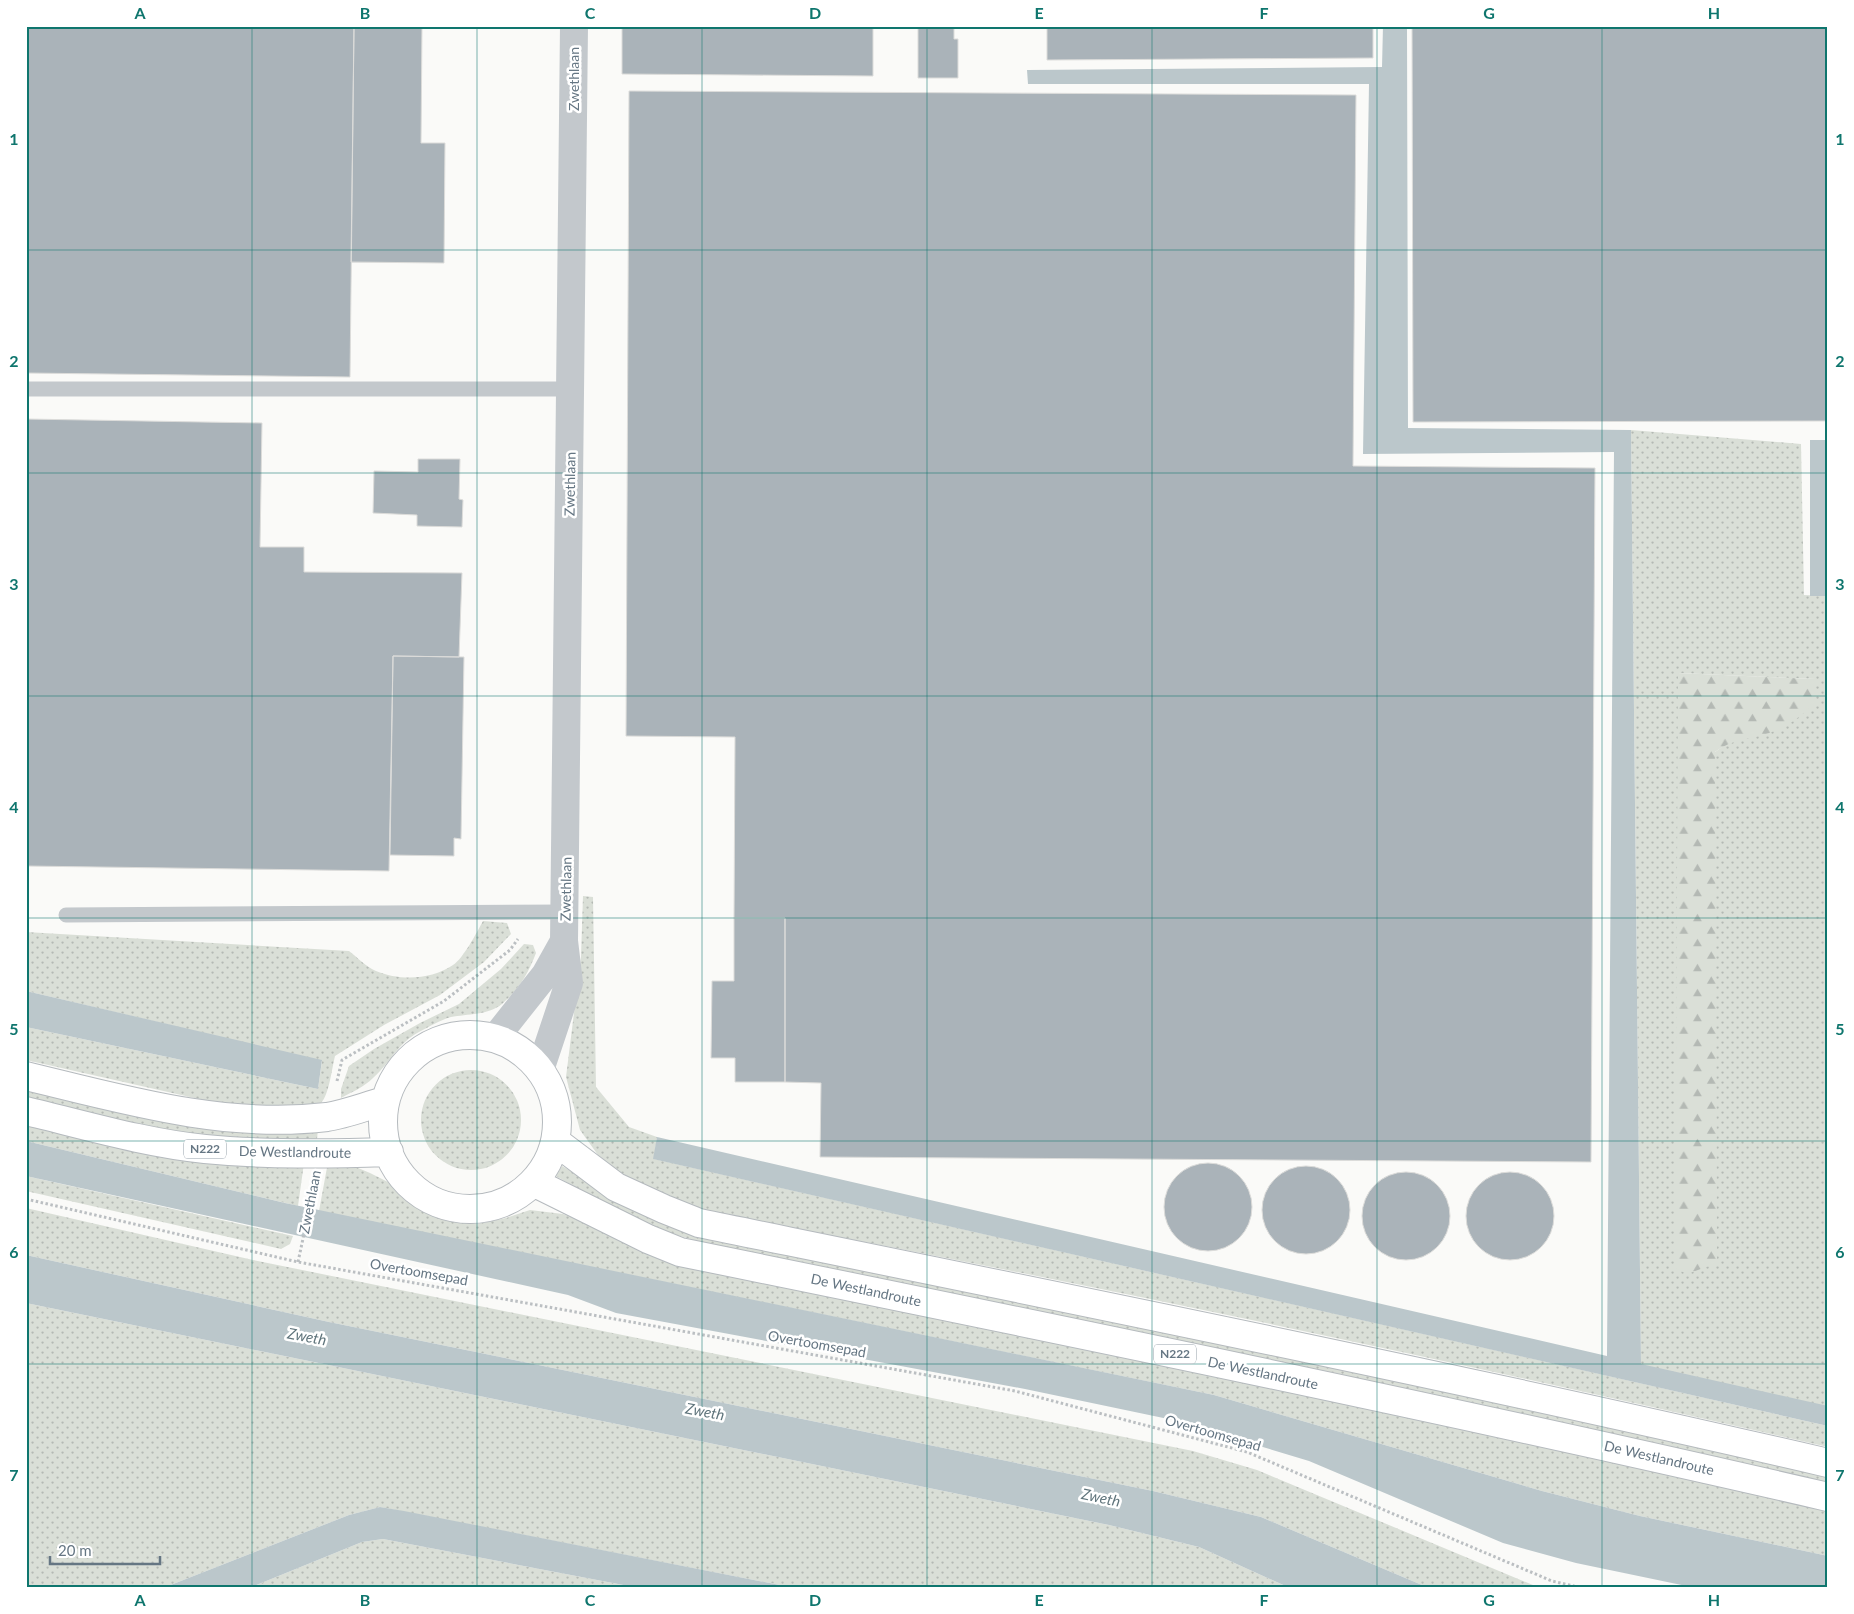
<svg xmlns="http://www.w3.org/2000/svg" width="1854" height="1614" viewBox="0 0 1854 1614" font-family="Lato,sans-serif">
  <style>
    .grass { fill: url(#grass-dots); fill-rule: evenodd }
    .forest { fill: url(#forest-firs) }
    .water { fill: #bbc7cb }
    .building { fill: #aab3b9; stroke: #dcdcda }
    .lines { fill: none; stroke-linecap: round; stroke-linejoin: round }
    .primary-casing { stroke: #b5babe; stroke-width: 30 }
    .path { stroke: #bbbfc2; stroke-width: 3; stroke-dasharray: 2.5 2.5; stroke-linecap: butt }
    .service { stroke: #c3c8cc; stroke-width: 15 }
    .tertiary { stroke: #c3c8cc; stroke-width: 28 }
    .primary { stroke: #fff; stroke-width: 28 }
    .grid { fill: none; stroke: #0f766e; stroke-width: 1; stroke-opacity: 0.55 }
    .labels { text-anchor: middle; stroke-width: 5; stroke-linejoin: round; paint-order: stroke }
    .shield { fill: #fff; stroke: #939fa8; stroke-width: 1 }
    .shield-label { font-size: 12px; font-weight: bold; fill: #657683 }
    .street-label { font-size: 14px; fill: #657683; stroke: #fff }
    .water-label { font-size: 15px; font-style: italic; fill: #60757c; stroke: #fff }
    .neatline { fill: none; stroke: #0f766e; stroke-width: 2 }
    .grid-label { font-size: 16px; text-anchor: middle; font-weight: bold; fill: #0f766e }
  </style>
  <defs>
    <pattern id="grass-dots" width="8" height="8" patternUnits="userSpaceOnUse" patternTransform="scale(1.25)"><rect width="8" height="8" fill="#dadfd7"/><path d="M2 2h.1M6 6h.1" fill="none" stroke="#b4b9b4" stroke-width="1.8" stroke-linecap="round"/></pattern>
    <pattern id="forest-firs" width="22" height="20" patternUnits="userSpaceOnUse" patternTransform="scale(1.25)"><rect width="22" height="20" fill="#dadfd7"/><path d="M5 1l3.5 6h-7zM16 11l3.5 6h-7z" fill="#b4b9b4"/></pattern>
  </defs>
  <rect width="100%" height="100%" fill="#fafaf8"/>
  <path class="grass" d="M1631,430L1801,444L1804,595L1828,596V1414L1641,1365ZM1678,673L1815,679L1768,733L1729,742L1715,752Z
    M583,896L593,897L596,1087L629,1127L657,1137L654,1159L1828,1426V1447C1460,1362 1090,1284 718,1214L665,1200L628,1179L598,1155L580,1130L566,1077L581,957Z
    M483,921L507,923L511,934L484,962L440,995L384,1025L335,1056C332,1068 329,1095 321,1103L295,1109L230,1106L26,1060V1027L318,1089L322,1061L26,991V932L349,951C357,957 366,967 376,971C400,981 431,980 453,965C463,959 477,932 483,921Z
    M524,944L533,945L536,953C528,974 519,989 502,1004C489,1015 467,1014 451,1017C440,1020 429,1027 419,1032C397,1044 391,1062 373,1078C364,1087 352,1092 341,1098V1089L349,1066L374,1049L420,1023L459,1004L501,969Z
    M421 1120a50 50 0 1 1 100 0a50 50 0 1 1-100 0Z
    M26,1086L318,1129L317,1139C280,1141 242,1141 206,1137C145,1130 85,1112 26,1098Z
    M26,1121L304,1163L298,1206L26,1141Z
    M328,1162L351,1165L370,1173L388,1182L406,1198L427,1212L451,1220L477,1224L506,1218L530,1210L563,1214L595,1226L1828,1510V1556L1640,1516L1542,1491L1214,1395L319,1211Z
    M562,1166L624,1202L1828,1473V1484L707,1244L657,1229L624,1215L556,1176Z
    M26,1176L293,1236L290,1244L281,1249L26,1191Z
    M26,1208L253,1260L1193,1451L1257,1470L1540,1588H1429L1261,1517L1153,1491L329,1322L26,1255Z
    M26,1303L1109,1525L1199,1547L1290,1588H795L380,1507L349,1515L163,1588H26Z
    M383,1539L639,1588H249L362,1542Z"/>
  <path class="forest" d="M1678,673L1815,679L1816,702C1800,717 1788,727 1766,734C1746,740 1733,739 1715,752L1717,1263L1687,1274L1675,1268Z"/>
  <path class="water" d="M1383,26H1407L1408,428L1631,430L1641,1364L1828,1406V1426L653,1159L657,1137L1607,1356L1614,452L1363,454L1369,84H1028L1027,70L1382,67Z
    M1810,440H1828V596H1810Z
    M26,991L322,1060L318,1089L26,1027Z
    M26,1141L285,1203L1214,1395L1542,1491L1640,1516L1828,1556V1588H1696L1576,1563L1503,1543L1309,1461L1173,1420L1025,1389L616,1313L568,1295L26,1176Z
    M26,1255L329,1322L1153,1491L1261,1517L1429,1588H1290L1199,1547L1109,1525L26,1303Z
    M380,1507L404,1511L795,1588H639L383,1539L362,1542L249,1588H163L349,1515Z"/>
  <path class="building" d="M26,26H354L350,377L26,373Z
    M354,26H422L421,143H445L444,263L351,262Z
    M622,26H873V76L622,74Z
    M918,26H954V39H958V78H918Z
    M1047,26H1373V58L1047,60Z
    M1412,26H1828V421L1413,422Z
    M629,91L1356,95L1353,466L1595,468L1591,1162L820,1157L821,1083L785,1082V918H734L735,737L626,736Z
    M26,419L262,423L260,547H304V572L462,573L459,657L393,656L389,871L26,866Z
    M418,459H460L459,499L463,500L462,527L417,526V515L373,513L374,471L418,472Z
    M393,656L464,657L461,839L454,838V856L390,855Z
    M734,918H785V1082H735V1058H711L712,981H734Z
    M1164 1207a44 44 0 1 1 88 0a44 44 0 1 1-88 0Z
    M1262 1210a44 44 0 1 1 88 0a44 44 0 1 1-88 0Z
    M1362 1216a44 44 0 1 1 88 0a44 44 0 1 1-88 0Z
    M1466 1216a44 44 0 1 1 88 0a44 44 0 1 1-88 0Z"/>
  <g class="lines">
    <g class="primary-casing">
      <path id="primary" d="M383 1122a87 87 0 1 1 174 0a87 87 0 1 1-174 0Z
        M26,1076C125,1100 224,1129 327,1117C346,1114 366,1106 385,1101
        M26,1111C85,1125 145,1143 205,1149C266,1155 328,1154 389,1152
        M555,1141L616,1187L664,1209L699,1223C1076,1300 1453,1376 1828,1463
        M533,1182L648,1239L680,1252C1063,1330 1447,1409 1828,1497"/>
    </g>
    <path class="path" d="M337,1081L342,1060L444,1001L510,950L518,939
      M26,1199L298,1262L1015,1391L1247,1452L1552,1581L1582,1588
      M298,1262L314,1187"/>
    <path class="service" d="M26,389H571
      M66,915L566,912"/>
    <path class="tertiary" d="M495,1038L545,975L564,941
      M540,1070L569,983L564,941L574,26"/>
    <use href="#primary" class="primary"/>
  </g>
  <path class="grid" d="M252,26V1588M477,26V1588M702,26V1588M927,26V1588M1152,26V1588M1377,26V1588M1602,26V1588M26,250H1828M26,473H1828M26,696H1828M26,918H1828M26,1141H1828M26,1364H1828"/>
  <g class="labels">
    <g class="shield">
      <rect x="184" y="1139.5" width="42" height="19" rx="4"/>
      <rect x="1154" y="1344.5" width="42" height="19" rx="4"/>
    </g>
    <g class="shield-label">
      <text x="205" y="1153">N222</text>
      <text x="1175" y="1358">N222</text>
    </g>
    <g class="street-label">
      <text transform="translate(574 79) rotate(-90)" y="5">Zwethlaan</text>
      <text transform="translate(570 484) rotate(-89)" y="5">Zwethlaan</text>
      <text transform="translate(566 889) rotate(-89)" y="5">Zwethlaan</text>
      <text transform="translate(295 1152) rotate(1)" y="5">De Westlandroute</text>
      <text transform="translate(310 1202) rotate(-79)" y="5">Zwethlaan</text>
      <text transform="translate(419 1272) rotate(10)" y="5">Overtoomsepad</text>
      <text transform="translate(866 1290) rotate(12)" y="5">De Westlandroute</text>
      <text transform="translate(817 1344) rotate(10)" y="5">Overtoomsepad</text>
      <text transform="translate(1263 1373) rotate(12)" y="5">De Westlandroute</text>
      <text transform="translate(1213 1433) rotate(16)" y="5">Overtoomsepad</text>
      <text transform="translate(1659 1458) rotate(13)" y="5">De Westlandroute</text>
    </g>
    <g class="water-label">
      <text transform="translate(307 1337) rotate(11)" y="5">Zweth</text>
      <text transform="translate(705 1412) rotate(11)" y="5">Zweth</text>
      <text transform="translate(1101 1498) rotate(12)" y="5">Zweth</text>
    </g>
  </g>
  <rect width="1854" height="1614" fill="none" stroke="#ffffff" stroke-width="55"/>
  <path d="M50 1556v8h110v-8" fill="none" stroke="#657683" stroke-width="2.5"/>
  <text x="58" y="1556" font-size="15" fill="#657683" stroke="#ffffff" stroke-width="4" paint-order="stroke">20 m</text>
  <rect x="28" y="28" width="1798" height="1558" class="neatline"/>
  <g class="grid-label">
    <text x="140" y="19">A</text>
    <text x="365" y="19">B</text>
    <text x="590" y="19">C</text>
    <text x="815" y="19">D</text>
    <text x="1039" y="19">E</text>
    <text x="1264" y="19">F</text>
    <text x="1489" y="19">G</text>
    <text x="1714" y="19">H</text>
    <text x="14" y="145">1</text>
    <text x="1840" y="145">1</text>
    <text x="14" y="367">2</text>
    <text x="1840" y="367">2</text>
    <text x="14" y="590">3</text>
    <text x="1840" y="590">3</text>
    <text x="14" y="813">4</text>
    <text x="1840" y="813">4</text>
    <text x="14" y="1035">5</text>
    <text x="1840" y="1035">5</text>
    <text x="14" y="1258">6</text>
    <text x="1840" y="1258">6</text>
    <text x="14" y="1481">7</text>
    <text x="1840" y="1481">7</text>
    <text x="140" y="1606">A</text>
    <text x="365" y="1606">B</text>
    <text x="590" y="1606">C</text>
    <text x="815" y="1606">D</text>
    <text x="1039" y="1606">E</text>
    <text x="1264" y="1606">F</text>
    <text x="1489" y="1606">G</text>
    <text x="1714" y="1606">H</text>
  </g>
</svg>
